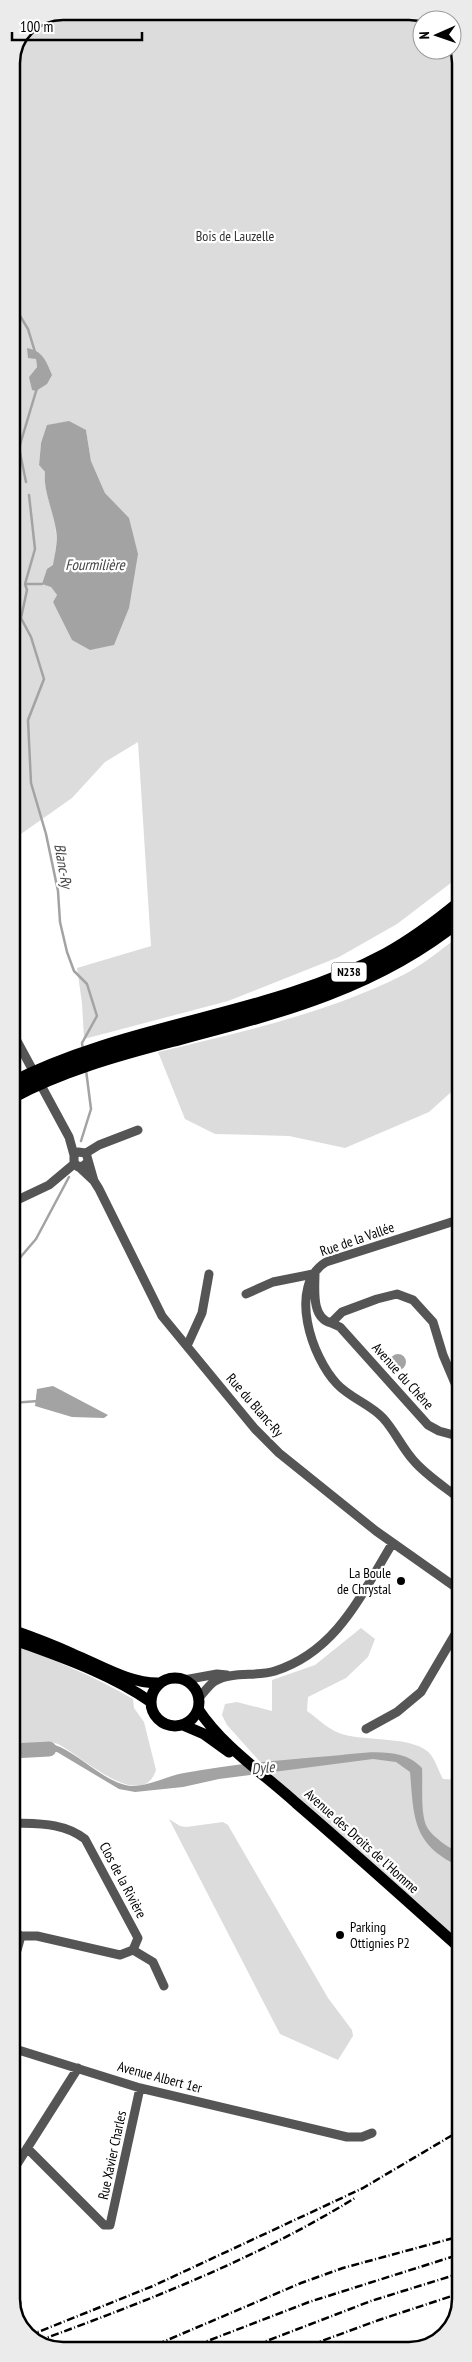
<svg xmlns="http://www.w3.org/2000/svg" width="472" height="2362" viewBox="0 0 472 2362" font-family="'PT Sans Narrow',sans-serif">
  <style>
    .green { fill: #dcdcdc; fill-rule: evenodd }
    .water { fill: #a3a3a3 }
    .lines { fill: none; stroke-linecap: round; stroke-linejoin: round }
    .stream { stroke: #a3a3a3; stroke-width: 2.5 }
    .river { stroke: #a3a3a3; stroke-width: 15 }
    .minor { stroke: #555; stroke-width: 9 }
    .major { stroke: #000; stroke-width: 11 }
    .highway { stroke: #000; stroke-width: 14 }
    .rail { stroke: #000; stroke-width: 2.5; stroke-dasharray: 8 2.5 1 2.5; stroke-linecap: butt }
    .poi-dot { fill: #000; stroke: #fff; stroke-width: 2 }
    .labels { text-anchor: middle; stroke-width: 4.5; stroke-linejoin: round; paint-order: stroke }
    .shield { fill: #fff; stroke: #4c4c4c; stroke-width: 1 }
    .shield-label { font-size: 12px; font-weight: bold; fill: #000 }
    .park-label { font-size: 14px; fill: #333; stroke: #fff }
    .street-label { font-size: 14px; fill: #000; stroke: #fff }
    .poi-label { font-size: 14px; fill: #000; stroke: #fff; text-anchor: end }
    .water-label { font-size: 15px; font-style: italic; fill: #444; stroke: #fff }
    .rim { fill: none; stroke: #000; stroke-width: 2.5 }
  </style>
  <rect width="100%" height="100%" fill="#fff"/>
  <path class="green" d="M63,11L415,12L432,20H422V50H452V40L460,56V876L397,924L339,957L228,1001L84,1039L82,1003L77,968L151,946L138,742L105,762L72,798L11,841V63L27,26ZM36,359L47,384L43,385L29,377L37,367ZM86,430L91,461L105,493L129,519L58,610L53,602L57,595L51,587C53,569 57,551 56,533C55,512 43,493 45,472L39,465L41,443Z
    M460,936V1084L429,1112L345,1148L289,1136L215,1134L185,1119L158,1052C241,1032 324,1014 401,976C422,966 441,949 460,936Z
    M361,1628L375,1639L368,1657L346,1678L308,1697L307,1711C317,1718 328,1729 339,1733C361,1742 417,1735 431,1755C436,1762 439,1772 443,1779L461,1780V1944L272,1775L227,1725L222,1715L225,1704L237,1702L272,1711V1680L315,1665Z
    M12,1644C54,1660 94,1676 133,1699L134,1708L144,1722L156,1770C142,1814 79,1754 58,1744C45,1739 25,1744 12,1746Z
    M169,1819L180,1826L186,1827L223,1822L228,1825L328,1998L352,2030L353,2036L338,2060L280,2034Z"/>
  <path class="water" d="M27,348C43,351 46,361 52,375L47,384L36,391L32,390L29,377L37,367L36,359L28,358Z
    M69,421L86,430L91,461L105,493L129,518L138,554L129,608L114,645L90,650L72,640L53,602L57,595L51,587L42,584L47,569L53,565C55,553 58,542 56,530C53,510 43,491 45,472L39,465L41,443L47,425Z
    M390 1362a8 8 0 1 1 16 0a8 8 0 1 1-16 0Z
    M53,1386L108,1415L104,1418L72,1417L35,1406L37,1389Z
    M44,1742C75,1746 106,1788 136,1786C153,1784 168,1776 184,1773C232,1764 282,1760 331,1756C352,1754 379,1749 400,1755C409,1757 416,1762 422,1768C423,1783 420,1815 427,1827C432,1837 451,1849 461,1854V1867C412,1845 414,1818 410,1772L396,1762L373,1759L219,1779L183,1787L135,1792L119,1789L57,1752L41,1750L12,1751V1746Z"/>
  <g class="lines">
    <path class="stream" d="M11,301L28,329L35,352
      M26,482L19,448L37,388
      M29,495L35,549L25,584L27,590L21,618L31,637L44,679L28,720L31,783L46,834L58,891L60,922L67,952L74,971L87,984L97,1016L82,1043L83,1050
      M25,584H42
      M81,1141L91,1109L86,1070
      M12,1267L36,1239L69,1177
      M12,1403L38,1401"/>
    <path class="river" d="M12,1751L49,1749"/>
    <path class="minor" d="M11,1030L69,1137L74,1155
      M86,1153L99,1145L138,1130
      M88,1162L83,1166L78,1167L74,1162V1155L78,1152L86,1153L94,1181
      M79,1167L94,1181L99,1189L162,1316L255,1429L279,1453L376,1531L461,1591
      M11,1203L49,1185L74,1164
      M461,1219L326,1262C287,1286 312,1358 337,1384C350,1398 370,1404 383,1418C395,1431 402,1448 414,1461C427,1476 445,1487 461,1500
      M315,1273C315,1289 311,1318 331,1323
      M246,1294L273,1282L313,1274
      M187,1346L202,1313L209,1274
      M461,1391L457,1388L443,1355L433,1322L413,1300L397,1294L377,1299L342,1312L331,1323L340,1327L428,1425L439,1431L461,1437
      M184,1680L217,1674L227,1675
      M199,1698C204,1692 209,1685 215,1681C232,1671 257,1677 275,1671C337,1651 361,1595 392,1544
      M366,1729L397,1712L421,1692L461,1624
      M12,1823C38,1824 63,1822 85,1839L138,1938L133,1950L120,1955L37,1936H21L12,1931
      M133,1950L153,1962L164,1986
      M12,1968L21,1936
      M12,2048L140,2088L347,2137H362L372,2133
      M27,2148L104,2225H110L140,2088
      M12,2172L78,2068
      M12,2294L17,2303"/>
    <path class="major" d="M12,1630C32,1637 53,1645 73,1654C100,1665 130,1684 160,1683
      M12,1639C58,1656 110,1673 151,1702
      M151 1702a24 24 0 1 1 48 0a24 24 0 1 1-48 0Z
      M198,1709C223,1747 263,1773 296,1803C352,1851 406,1900 461,1949
      M183,1725L204,1734L229,1752"/>
    <path class="highway" d="M11,1084C130,1023 269,1018 386,955C413,940 437,922 460,903
      M11,1097C61,1070 118,1054 172,1040C275,1013 376,988 460,919"/>
    <path class="rail" d="M28,2336L153,2286L329,2204L363,2188L461,2130
      M38,2341C147,2301 256,2259 355,2198
      M144,2350L301,2283L343,2268L461,2236
      M184,2350L309,2302L461,2254
      M243,2350L371,2301L461,2273
      M297,2350L379,2320L461,2293"/>
  </g>
  <g class="poi-dot">
    <circle cx="401" cy="1581" r="5"/>
    <circle cx="340" cy="1935" r="5"/>
  </g>
  <g class="labels">
    <rect class="shield" x="331.5" y="962.5" width="35" height="19" rx="4"/>
    <g class="shield-label">
      <text x="349" y="976">N238</text>
    </g>
    <g class="park-label">
      <text x="235" y="241">Bois de Lauzelle</text>
    </g>
    <g class="street-label">
      <text transform="translate(357 1239) rotate(-19)" y="5">Rue de la Vallée</text>
      <text transform="translate(403 1376) rotate(48)" y="5">Avenue du Chêne</text>
      <text transform="translate(255 1405) rotate(49)" y="5">Rue du Blanc-Ry</text>
      <text transform="translate(362 1841) rotate(42)" y="5">Avenue des Droits de l'Homme</text>
      <text transform="translate(123 1880) rotate(62)" y="5">Clos de la Rivière</text>
      <text transform="translate(160 2077) rotate(15)" y="5">Avenue Albert 1er</text>
      <text transform="translate(112 2155) rotate(-78)" y="5">Rue Xavier Charles</text>
    </g>
    <g class="poi-label">
      <text x="391" y="1578">La Boule<tspan x="391" dy="16">de Chrystal</tspan></text>
      <text x="350" y="1932" text-anchor="start">Parking<tspan x="350" dy="16">Ottignies P2</tspan></text>
    </g>
    <g class="water-label">
      <text x="95" y="570">Fourmilière</text>
      <text transform="translate(63 866) rotate(80)" y="5">Blanc-Ry</text>
      <text transform="translate(263 1768) rotate(-6)" y="5">Dyle</text>
    </g>
  </g>
  <path d="M0 0H472V2362H0ZM63 20H409A43 43 0 0 1 452 63V2299A43 43 0 0 1 409 2342H63A43 43 0 0 1 20 2299V63A43 43 0 0 1 63 20Z" fill="#ebebeb" fill-rule="evenodd"/>
  <path class="rim" d="M63 20H409A43 43 0 0 1 452 63V2299A43 43 0 0 1 409 2342H63A43 43 0 0 1 20 2299V63A43 43 0 0 1 63 20Z"/>
  <g transform="translate(437 35) rotate(268)"><circle r="24" fill="#ffffff" stroke="#999999"/>
  <path d="M0-4L9 19L0 12L-9 19Z" fill="#000000"/>
  <text y="-8" font-size="14" font-weight="bold" text-anchor="middle" fill="#000000">N</text>
  </g>
  <path d="M12 32v8h130v-8" fill="none" stroke="#000000" stroke-width="2.5"/>
  <text x="20" y="32" font-size="15" fill="#000000" stroke="#ffffff" stroke-width="4" paint-order="stroke">100 m</text>
</svg>
